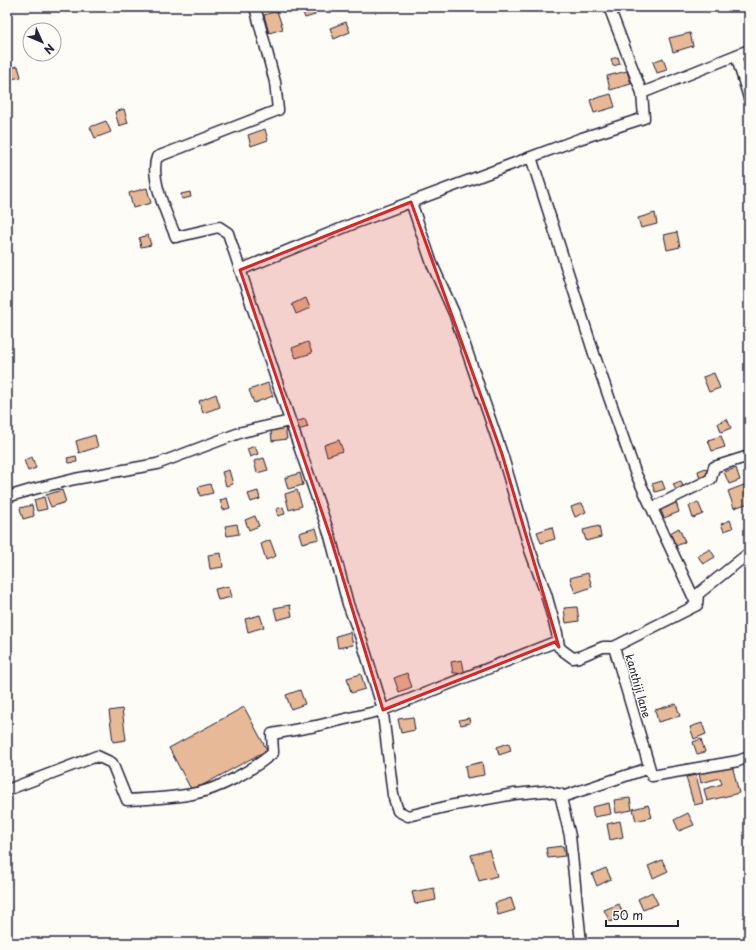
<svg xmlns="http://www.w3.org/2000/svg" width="756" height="950" viewBox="0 0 756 950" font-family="'Playpen Sans',sans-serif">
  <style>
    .building { fill: #e7b997; stroke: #22223b }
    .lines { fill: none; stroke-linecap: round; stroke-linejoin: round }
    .street-casing { stroke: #22223b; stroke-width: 13 }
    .street { stroke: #fdfcf7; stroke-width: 10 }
    .marked { fill: #d62828; fill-opacity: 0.2; stroke: #d62828; stroke-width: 3; stroke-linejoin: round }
    .labels { text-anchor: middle; stroke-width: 3; stroke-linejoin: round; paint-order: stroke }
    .street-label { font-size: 11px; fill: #22223b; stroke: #fdfcf7 }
  </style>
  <rect width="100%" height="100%" fill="#fdfcf7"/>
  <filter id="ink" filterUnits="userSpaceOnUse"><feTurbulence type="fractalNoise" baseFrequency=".025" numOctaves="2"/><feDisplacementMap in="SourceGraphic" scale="8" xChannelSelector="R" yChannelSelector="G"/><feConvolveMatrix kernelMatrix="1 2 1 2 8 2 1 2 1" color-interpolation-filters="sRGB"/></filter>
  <g filter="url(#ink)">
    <path class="building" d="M312,7L315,15L305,18L302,10Z
      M277,11L283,29L269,33L264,15Z
      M346,22L350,32L334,39L330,28Z
      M690,33L693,46L673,52L669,38Z
      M618,57L620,64L613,66L611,59Z
      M663,58L667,70L657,73L653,62Z
      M18,66L21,77L7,80V69Z
      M627,71L631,84L610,90L607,76Z
      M611,94L615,107L594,113L590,100Z
      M124,109L128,123L119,126L115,112Z
      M106,121L111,132L95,138L90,127Z
      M265,129L268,140L251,146L248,135Z
      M147,188L151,203L133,208L129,193Z
      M190,192L191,197L182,199L181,194Z
      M655,213L657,224L641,228L638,218Z
      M677,232L680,247L667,250L664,235Z
      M148,235L151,245L141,247L139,238Z
      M306,298L310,308L296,314L292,304Z
      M308,342L312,353L296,358L292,348Z
      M714,373L720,388L709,392L703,377Z
      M268,383L273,396L254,403L249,390Z
      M216,394L220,407L203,413L199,401Z
      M305,419L308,427L298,430L295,422Z
      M727,419L731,428L721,432L718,423Z
      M285,427L287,439L272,441L271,430Z
      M95,435L98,447L79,453L76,441Z
      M721,436L725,447L712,451L708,440Z
      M339,440L343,451L327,456L324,445Z
      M255,446L258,454L250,457L247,449Z
      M76,456L77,462L69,463L67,458Z
      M32,457L36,468L28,471L24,460Z
      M264,458L268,470L257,473L254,461Z
      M706,468L708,476L700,479L698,471Z
      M736,468L740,480L729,484L724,472Z
      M229,470L233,484L226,486L222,472Z
      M300,473L303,485L288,489L285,478Z
      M662,481L665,489L655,492L652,484Z
      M681,481L683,487L676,490L673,484Z
      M210,484L213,493L200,496L198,487Z
      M744,485L749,503L734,508L728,491Z
      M62,490L66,502L51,507L46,495Z
      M297,490L302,506L289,510L285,494Z
      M258,491L260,499L251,502L248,494Z
      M44,497L47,509L37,511L34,500Z
      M227,498L230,508L223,510L220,500Z
      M676,502L679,512L664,518L660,508Z
      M698,502L703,514L693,518L689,506Z
      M582,503L586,512L575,517L571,507Z
      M32,505L34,516L23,519L20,508Z
      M283,507L285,514L278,516L276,509Z
      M255,516L259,526L249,530L245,520Z
      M730,520L733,528L724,531L721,524Z
      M237,524L239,534L227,536L225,526Z
      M599,526L601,537L586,541L583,530Z
      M552,527L555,539L541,543L537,532Z
      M316,528L319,539L302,543L299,533Z
      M679,528L685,542L676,546L670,533Z
      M270,540L276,556L266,560L261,544Z
      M710,549L715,557L703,564L698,556Z
      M221,553L223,567L210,569L208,555Z
      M588,573L592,587L575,593L570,578Z
      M229,586L232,597L218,600L215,589Z
      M290,605L292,616L277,620L274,608Z
      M577,607L579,621L566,623L564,608Z
      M260,615L264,627L248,632L245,619Z
      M350,632L353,645L338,648L336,636Z
      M462,660L465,675L458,676V673H453L451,662Z
      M407,673L412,687L399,692L394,678Z
      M361,674L365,689L351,693L347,678Z
      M300,690L305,704L291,709L286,695Z
      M676,704L680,716L658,722L655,710Z
      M244,707L267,750L192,791L169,748Z
      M122,709L126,740L113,742L109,711Z
      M413,717L415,730L401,733L398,719Z
      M469,718L470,723L461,725L459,720Z
      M702,723L706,734L694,739L690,727Z
      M701,739L705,752L697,754L693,742Z
      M509,743L511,751L499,755L497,747Z
      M482,762L484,775L467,778L465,766Z
      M732,765L739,793L707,801L704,789L722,784L720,778L701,783L699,773Z
      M696,775L703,803L694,805L686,777Z
      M630,798L632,810L616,813L614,800Z
      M609,803L611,814L594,817L592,807Z
      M648,805L652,817L636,821L633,809Z
      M688,813L694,825L679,831L674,820Z
      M620,821L623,837L610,840L607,824Z
      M563,846L565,856L548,858L546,848Z
      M489,850L497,876L479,881L471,855Z
      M662,860L668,871L653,878L648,866Z
      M606,868L611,879L597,886L592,874Z
      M434,888L436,900L415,904L412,892Z
      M652,892L658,904L643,910L638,899Z
      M511,898L515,910L498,915L495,903Z
      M619,904L624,915L610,922L604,910Z"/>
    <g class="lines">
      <g class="street-casing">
        <path id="street" d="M255,7L275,82L278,110L157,157C149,177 168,218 176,237L219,227L228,233L283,400L330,536L348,604L362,641L382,706L393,795L398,811L408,816L449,806L514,794L547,791L565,796L649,768
          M609,7L642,93
          M736,55L749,98
          M531,157L595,357L635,472L697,605
          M411,202L432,264L454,313L502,454L530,550L546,594L557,633L559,647
          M240,270L355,223L579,139L644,118L642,93L749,50
          M7,497L34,489L75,479L157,464L242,432L290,421
          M652,508L711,479L714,467L749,456
          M749,553L698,594L697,605L614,647L652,776L738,761L749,757
          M7,790L97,756L112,763L127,800C149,799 171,798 192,794C220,789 251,771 273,753L272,734L316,726L383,710L555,642L562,650L573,658L579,657L603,647H614
          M560,794L570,836L581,943"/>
      </g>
      <use href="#street" class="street"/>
    </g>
  </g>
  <path class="marked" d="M411,202L502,454L559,647L555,642L383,710L330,536L240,270Z"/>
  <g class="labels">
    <g class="street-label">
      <text transform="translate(638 686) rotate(74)" y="4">kanthiji lane</text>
    </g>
  </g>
  <rect width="756" height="950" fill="none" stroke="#fdfcf7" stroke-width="24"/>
  <rect x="12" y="12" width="732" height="926" fill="none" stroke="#22223b" stroke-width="1.5" filter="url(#ink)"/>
  <g transform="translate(42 42) rotate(134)"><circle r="19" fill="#fdfcf7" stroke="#a5a5ac"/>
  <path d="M0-3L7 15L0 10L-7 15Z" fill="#22223b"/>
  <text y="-6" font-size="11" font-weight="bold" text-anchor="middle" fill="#22223b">N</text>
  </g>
  <path d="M606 920v6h72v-6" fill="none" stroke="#22223b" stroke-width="2"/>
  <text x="612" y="920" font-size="12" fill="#22223b" stroke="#fdfcf7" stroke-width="3" paint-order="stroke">50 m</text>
</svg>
